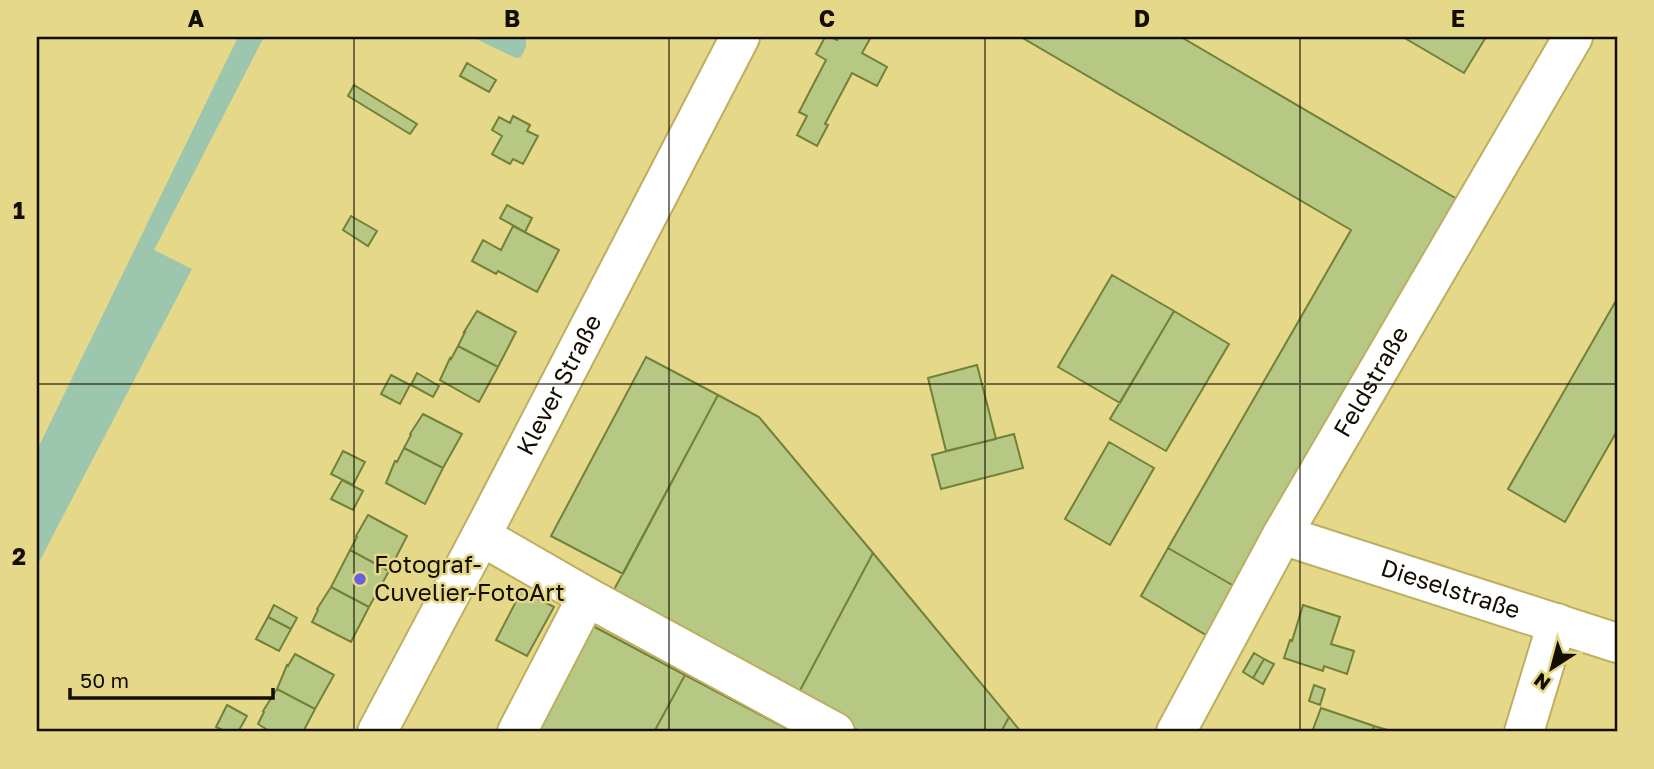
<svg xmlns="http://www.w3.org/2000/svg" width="1654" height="769" viewBox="0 0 1654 769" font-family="'Golos Text',sans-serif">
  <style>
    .green { fill: #9cc6ae }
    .building { fill: #b7c884; stroke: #728138; stroke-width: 2 }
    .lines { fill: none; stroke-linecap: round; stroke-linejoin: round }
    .minor-casing { stroke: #bcaf61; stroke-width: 42 }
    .minor { stroke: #fff; stroke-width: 38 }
    .grid { fill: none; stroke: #130e00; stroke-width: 2; stroke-opacity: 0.55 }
    .poi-dot { fill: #6563dc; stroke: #e5d889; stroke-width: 2.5 }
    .labels { text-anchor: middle; stroke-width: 5; stroke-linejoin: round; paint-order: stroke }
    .street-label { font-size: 24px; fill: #130e00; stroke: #e5d889 }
    .poi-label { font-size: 24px; fill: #130e00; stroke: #e5d889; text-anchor: start }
    .neatline { fill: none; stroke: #130e00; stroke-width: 2.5 }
    .grid-label { font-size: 23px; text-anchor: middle; font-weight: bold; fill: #130e00 }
  </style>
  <rect width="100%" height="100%" fill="#e5d889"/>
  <path class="green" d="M238,37H264L154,250L192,269L37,566V450Z
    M472,37H526V47L521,57L516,58Z"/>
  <path class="building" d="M825,37H830L837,40L839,37H871L862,53L887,67L877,86L852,73L825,124L828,125L817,146L797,135L807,116L799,112L826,60L816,54Z
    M1021,37H1181L1457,199L1234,586L1168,548L1351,230Z
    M1403,37H1486L1464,73Z
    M467,63L496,80L489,92L460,76Z
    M354,85L417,124L410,134L348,96Z
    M513,116L530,125L527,131L538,136L523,164L513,159L510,164L492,154L502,136L492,130L499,117L510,123Z
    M507,205L532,218L525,232L500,218Z
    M351,216L377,231L368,246L343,230Z
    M513,226L559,250L537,292L498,271L496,274L472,261L483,240L501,250Z
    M1112,275L1174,311L1120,403L1058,367Z
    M1617,299V431L1565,522L1508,489Z
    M477,311L516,332L498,367L458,346L465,332H464Z
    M1174,311L1229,344L1166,451L1110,419Z
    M458,346L498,367L479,402L440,380L450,358L451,359Z
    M646,357L718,395L623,574L551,536Z
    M977,365L996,439L946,451L928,378Z
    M417,373L439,386L433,397L411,385Z
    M391,375L410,385L400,404L381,394Z
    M718,395L759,417L873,553L796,698L609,599Z
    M423,414L462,434L443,468L404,448L411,435L410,434Z
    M1014,434L1023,468L941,489L932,455Z
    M1109,442L1154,468L1110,545L1065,519Z
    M404,448L443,468L425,504L386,483L395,461L397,462Z
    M343,451L365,462L353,485L331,474Z
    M342,480L363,491L353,510L331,499Z
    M368,515L407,536L389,571L350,550L357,537L356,536Z
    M1168,548L1234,586L1206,635L1141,596Z
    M350,550L389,571L369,607L331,587Z
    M873,553L1009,717L1001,732H861L796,698Z
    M331,587L369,607L351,642L312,622L318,610L317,609Z
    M522,590L554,607L527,656L496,640Z
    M274,605L297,618L291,629L268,617Z
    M1303,605L1340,617L1331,644L1354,651L1347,674L1324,666L1323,671L1284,658L1290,640L1292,641Z
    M268,617L291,629L279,651L256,639Z
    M591,625L685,675L654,732H534Z
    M1254,653L1264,659L1253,678L1243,672Z
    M295,654L334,675L315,709L277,689L287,665L288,666Z
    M1264,659L1274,664L1263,684L1253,678Z
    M685,675L793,732H654Z
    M1314,685L1325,689L1320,705L1309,701Z
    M277,689L315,709L303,732H271L258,724L264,712L263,711Z
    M227,705L247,716L238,732H227L216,727Z
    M1321,708L1374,726L1372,732H1312Z
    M1009,717L1021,732H1001Z
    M1374,726L1394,732H1372Z"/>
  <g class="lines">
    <g class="minor-casing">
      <g id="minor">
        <path id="s1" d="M1282,535L1617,643"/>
        <path d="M481,536L587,597L835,732"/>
        <path id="s2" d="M377,732L481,536L740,37"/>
        <path d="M517,732L587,597"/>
        <path id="s3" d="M1176,732L1282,535L1573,37"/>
        <path d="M1524,732L1557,623"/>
      </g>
    </g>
    <use href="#minor" class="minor"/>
  </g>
  <path class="grid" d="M354,37V732M669,37V732M985,37V732M1300,37V732M37,384H1617"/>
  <circle class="poi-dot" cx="360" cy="579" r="7"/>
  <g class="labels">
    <g class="street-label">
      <text dy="8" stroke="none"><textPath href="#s3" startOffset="401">Feldstraße</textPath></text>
      <text dy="8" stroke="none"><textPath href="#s2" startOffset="392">Klever Straße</textPath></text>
      <text dy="8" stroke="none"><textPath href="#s1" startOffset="177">Dieselstraße</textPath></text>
    </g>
    <g class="poi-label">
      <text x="374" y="573">Fotograf-<tspan x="374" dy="28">Cuvelier-FotoArt</tspan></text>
    </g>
  </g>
  <rect width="1654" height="769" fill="none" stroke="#e5d889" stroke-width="77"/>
  <g transform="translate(1552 668) rotate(216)" stroke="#e5d889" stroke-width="5" paint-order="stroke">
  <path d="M0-5L12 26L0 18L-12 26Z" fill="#130e00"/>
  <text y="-10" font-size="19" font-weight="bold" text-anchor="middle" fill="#130e00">N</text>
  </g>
  <path d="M70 688v10h203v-10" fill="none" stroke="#130e00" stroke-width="3.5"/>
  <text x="80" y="688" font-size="21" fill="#130e00" stroke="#e5d889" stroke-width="5" paint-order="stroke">50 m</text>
  <rect x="38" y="38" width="1578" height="692" class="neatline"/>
  <g class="grid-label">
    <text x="196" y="27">A</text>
    <text x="512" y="27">B</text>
    <text x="827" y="27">C</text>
    <text x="1142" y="27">D</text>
    <text x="1458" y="27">E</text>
    <text x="19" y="219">1</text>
    <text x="19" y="565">2</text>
  </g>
</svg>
